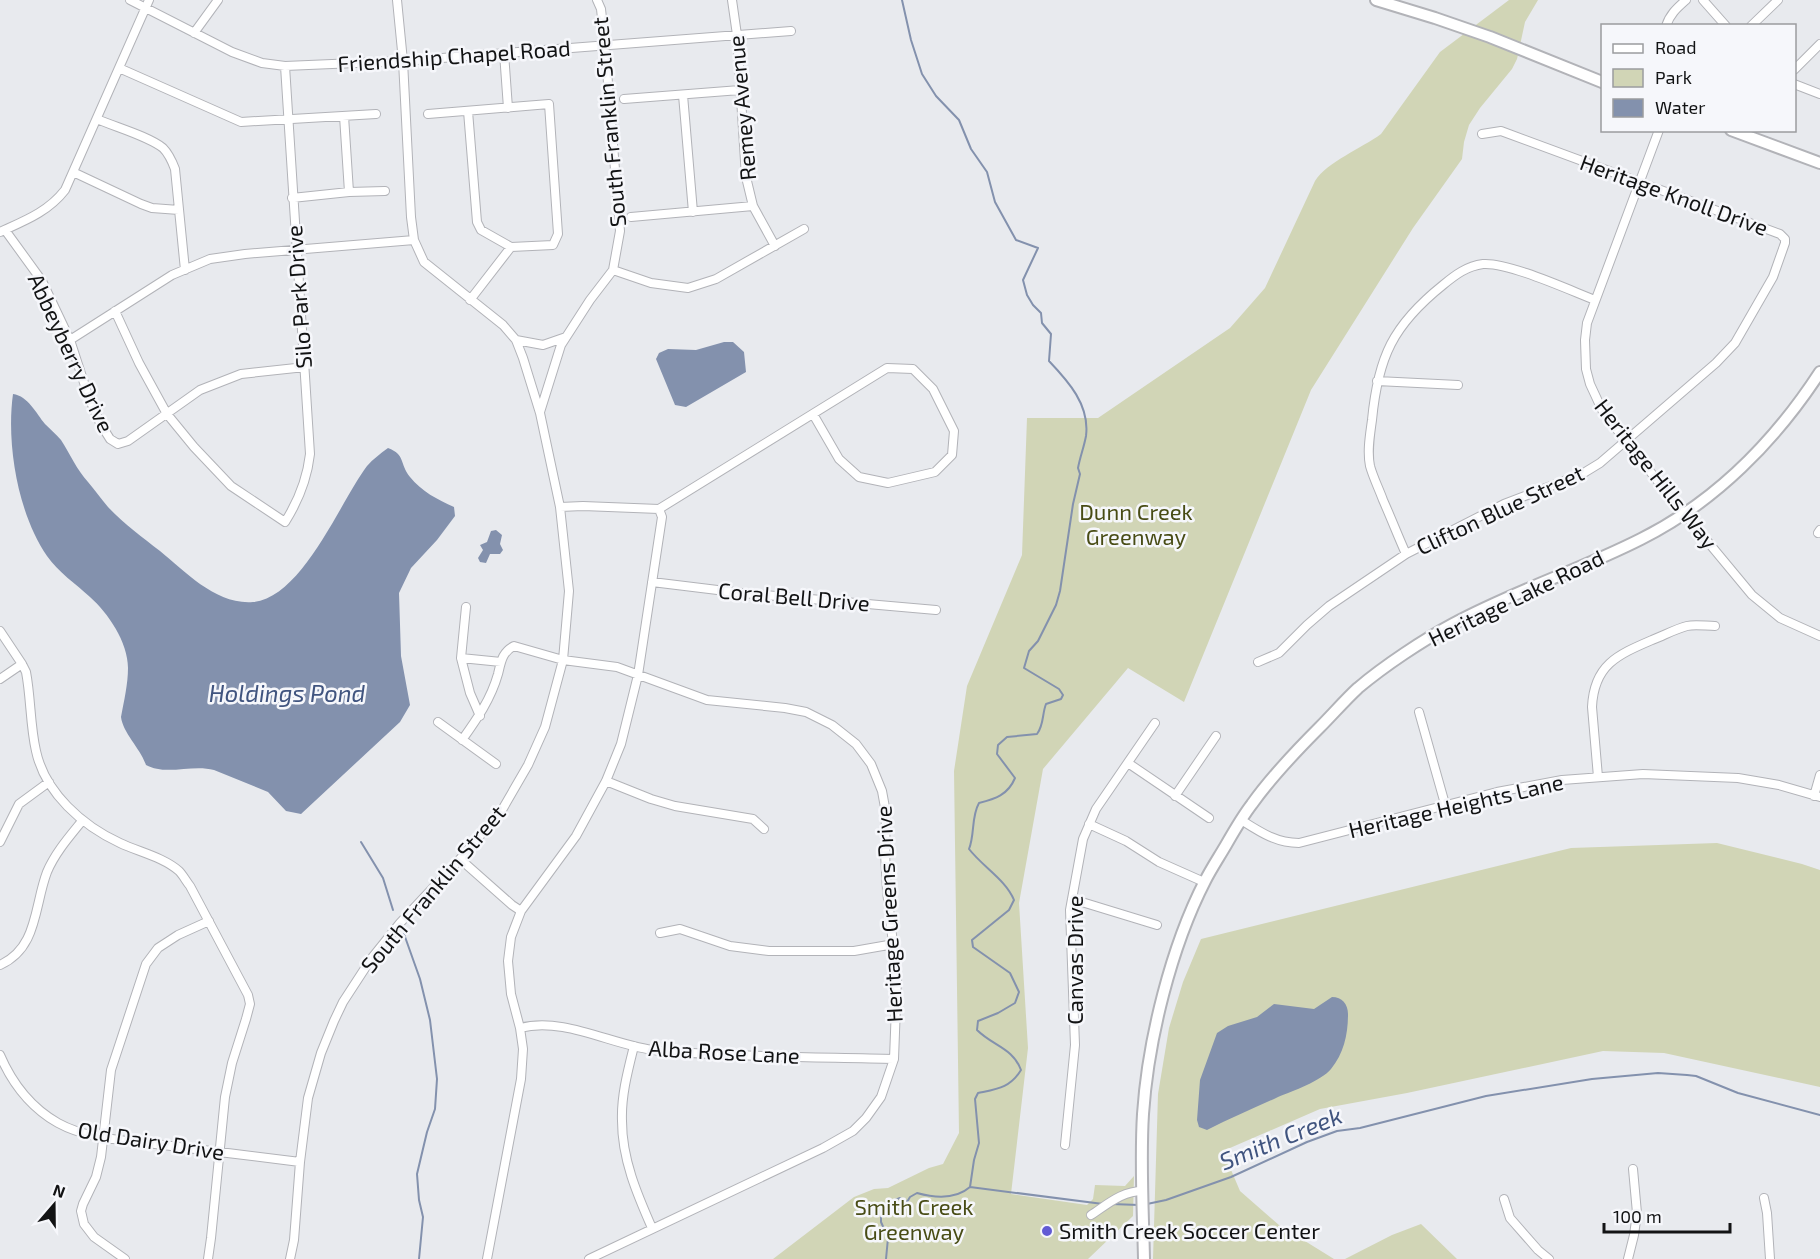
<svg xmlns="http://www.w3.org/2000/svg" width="1820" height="1259" viewBox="0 0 1820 1259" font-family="'Exo 2',sans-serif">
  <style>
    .green { fill: #d1d5b6 }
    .water { fill: #8391ad }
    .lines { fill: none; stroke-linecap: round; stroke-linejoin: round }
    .stream { stroke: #8391ad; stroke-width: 2 }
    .street-casing { stroke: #b2b3b8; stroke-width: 10 }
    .secondary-casing { stroke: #b2b3b8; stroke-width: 14 }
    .street { stroke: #fff; stroke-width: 8 }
    .secondary { stroke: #fff; stroke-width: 10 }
    .poi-dot { fill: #625bd4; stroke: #f6f7fb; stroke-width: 2 }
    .labels { text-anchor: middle; stroke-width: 5; stroke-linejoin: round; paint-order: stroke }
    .street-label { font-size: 22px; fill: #121314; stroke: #f6f7fb }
    .park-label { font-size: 22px; fill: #484c15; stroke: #f6f7fb }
    .poi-label { font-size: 22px; fill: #121314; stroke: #f6f7fb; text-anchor: start }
    .water-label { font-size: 24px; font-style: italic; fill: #40547f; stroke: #f6f7fb }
  </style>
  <rect width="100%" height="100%" fill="#e8eaee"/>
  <path class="green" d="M1509,0H1538L1525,22L1517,59L1512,69L1480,108L1469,125L1464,142L1462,159L1413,228L1311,390L1184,702L1128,668L1043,769L1019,903L1028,1048L1011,1194L1087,1205L1093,1199L1095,1185L1125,1186L1134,1176L1133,1216L1088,1259H773L854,1197L874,1189L888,1188L929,1168L943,1164L959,1133L954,771L967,686L1022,555L1027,418H1098L1230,328L1265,288L1315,181C1327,162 1362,148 1381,134L1440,52Z
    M1717,843L1802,864L1820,870V1087L1664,1053L1603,1051L1407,1093L1320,1109L1223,1151L1240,1191L1279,1225L1334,1259H1153L1158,1094L1169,1028L1183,982L1201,939L1571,848Z
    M1421,1224L1457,1259H1345L1392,1235Z"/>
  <path class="water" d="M724,342H733L744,352L746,372L686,407L675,405L656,359L659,353L668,349L696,350Z
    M13,394C28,396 36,413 45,424C50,429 56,434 61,440C70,454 77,470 88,482C95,490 101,499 108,507C124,524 142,537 160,551C186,572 216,605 253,602C302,598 340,502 367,466C373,459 380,454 388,448C406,455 399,463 410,477C421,491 438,500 454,507L455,516L437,540L411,568L399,593L401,656L410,705L400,722L301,814L286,811L268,792L214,770C192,764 166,776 146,765C140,748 123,733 121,717C124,701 128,684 128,668C128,642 108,613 90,597C76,584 58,572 47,556C18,514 6,444 13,394Z
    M496,530L502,535L500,544L503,550L500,554H490L486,563L480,562L478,558L483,550L480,545L487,542L491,531Z
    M1332,997C1342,997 1348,1004 1348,1014C1348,1034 1344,1053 1331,1069C1321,1081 1293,1091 1278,1097C1255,1108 1230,1118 1207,1130L1199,1127L1197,1120L1200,1080L1217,1033L1228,1026L1257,1017L1274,1004L1314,1009Z"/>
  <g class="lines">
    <path class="stream" d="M902,0L911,40L922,74L936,96L959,120L971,149L987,172L995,202L1016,240L1038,248L1023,280L1027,295L1033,305L1041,313L1042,323L1051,334L1049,361C1068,381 1090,405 1086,436C1084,447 1080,457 1078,468L1080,474L1073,504L1060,591L1056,605L1038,641L1029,651L1024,668L1059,689L1063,695L1061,699L1046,704C1042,714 1044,725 1037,734L1007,737L998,745L997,754L1015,778C1008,795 995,799 979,803C971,817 975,834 969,849C983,867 1006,880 1014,900L1009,910L972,940L973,947L1010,973L1019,992L1015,1003L998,1013L978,1021L977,1030C993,1046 1013,1048 1021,1070C1010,1088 997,1089 978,1093L975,1099L979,1143L974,1160L970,1187
      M361,842L383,878L393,910
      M404,934L420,979L430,1020L437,1079L435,1109L427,1132L417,1174L419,1200L423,1217L419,1259
      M1111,1204L1139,1205
      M1147,1204L1166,1200L1231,1177L1307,1142L1337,1131L1360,1128L1486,1096L1592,1079L1658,1073L1687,1075L1696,1076L1738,1093L1820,1115
      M886,1259L888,1238L881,1222V1214L890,1202L900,1198L907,1202L910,1197L917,1193C935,1198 955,1200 970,1187L1103,1204"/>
    <g class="street-casing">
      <path id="street" d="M130,0L232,52L262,63L285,66L403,61L791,31
        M732,0L737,35L746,177L753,206L775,246
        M1703,0L1726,26
        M1666,26C1670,14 1677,8 1686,0
        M1751,26L1778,0
        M194,33L218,0
        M504,53L508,108
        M119,68L241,122L376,114
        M1794,70L1820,44
        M1794,84L1820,94
        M683,95L693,212
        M624,99L740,90
        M468,111L477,222L481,230L511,247
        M428,114L549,104L558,234L553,245L511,247L470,300
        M344,116L349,192
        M97,119C115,127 148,136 163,148C169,154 172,161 175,169L185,270
        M1659,130L1587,323L1585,340L1586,369L1590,384L1603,412L1664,489L1752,595L1780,618L1820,636
        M73,172L141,204L152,208L179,210
        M292,198L349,192L385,191
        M631,217L753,206
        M5,230L42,281L70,340L89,398L100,423L110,439L118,444L128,441L200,390L241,374L305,367
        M0,232C24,221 48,212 65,190L149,0
        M613,270L651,283L688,288L716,279L804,229
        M115,311L139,363L167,414L194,447L231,486L285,522C299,500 307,480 310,454L285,66
        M70,340L172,275L210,259L245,254L414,240
        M516,340L543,345L566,337
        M1377,381L1458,385
        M540,412L561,345L590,300L613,270L620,231L605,46L601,9L597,0
        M560,507L583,506L659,509L887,368L913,369L933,389L954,431L952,455L935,472L888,483L859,477L839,459L813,414
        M1818,533L1820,530
        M1406,554C1398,536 1391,518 1383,500C1379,489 1373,477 1370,466C1367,451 1370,435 1372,420C1378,357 1393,325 1443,285C1455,275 1467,266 1483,264C1508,262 1569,290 1595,300
        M652,582L742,593L936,610
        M466,607L461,658L470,693L480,716
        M0,631L22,664L26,672C31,698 30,725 36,751C45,793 83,826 120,843C139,852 163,857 179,871C183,875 186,881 190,886L248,995L250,1004L246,1019L232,1063L225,1097L211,1238L208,1259
        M461,658L501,662
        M1258,662L1279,653L1307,625L1329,606L1406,554L1504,504L1582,474L1600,463L1716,363L1735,343L1773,277L1785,243V239L1780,234L1501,131L1482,134
        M0,679L22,664
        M1419,712L1445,804
        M438,722L496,764
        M462,740C477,719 491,699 498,674C501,662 502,652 514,646L563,660L617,667L707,700L785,708L806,712L832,725L856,744L871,764L882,791L886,813L885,853L887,891L897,979L894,1059L881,1097L866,1118L853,1131L823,1148L589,1259
        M1128,763L1209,818
        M1598,777L1592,707C1594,665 1617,655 1652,640C1663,636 1675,629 1687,626C1695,624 1706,626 1715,626
        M606,781L651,799L675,806L753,819L764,829
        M1175,796L1216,736
        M1814,796L1820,775
        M1241,820C1260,832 1276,843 1299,843L1497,792L1562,780L1643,774L1738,778L1779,785L1820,797
        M1089,824L1126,841L1159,862L1204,882
        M0,842L19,804L49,782
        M460,859L512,905L521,911
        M1072,899L1157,925
        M660,933L680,929L730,946L769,951H854L894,944
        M0,965C38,948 34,906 47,872C55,853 69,837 82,821
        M520,1028C565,1016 615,1047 660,1051C737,1057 816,1057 894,1059
        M634,1046C628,1070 621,1096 622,1121C622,1159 637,1194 652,1228
        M0,1055C12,1083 30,1107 58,1123C87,1139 123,1140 155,1144C203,1150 252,1156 300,1162
        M1065,1145L1075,1045L1070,910L1083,839L1096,809L1155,723
        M1764,1198L1767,1213L1770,1259
        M1504,1199L1510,1218L1538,1250L1549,1259
        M1091,1215C1108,1204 1122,1191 1143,1191
        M125,1259L94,1237L84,1224L81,1211L83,1204L96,1177L101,1157L111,1070L146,964L158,948L178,935L209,921
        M290,1259L294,1240L300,1162L308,1098L321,1053L334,1021L343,1002L371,959L400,923L460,859L502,810L528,765L545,727L563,660L569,591L560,507L540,413L523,358L516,340L503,325L424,262L414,240L411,217L403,61L397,0
        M487,1259L521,1079L523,1049L520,1028L511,994L508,961L511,937L521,911L576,836L606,781L621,744L638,675L662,517L659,509
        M1628,1259L1634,1235L1637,1213L1633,1169"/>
    </g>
    <g class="secondary-casing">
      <path id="secondary" d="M1376,0L1435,18L1490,37L1602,82
        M1731,130L1820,163
        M1144,1259C1143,1211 1140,1161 1143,1114C1148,1040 1171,947 1205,881C1211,869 1219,857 1226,845C1234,831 1242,817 1252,804C1272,776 1296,751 1320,727C1333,714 1345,700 1358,688C1384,666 1423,640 1453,624C1514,591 1580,570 1641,539C1715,502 1775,441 1820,372"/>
    </g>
    <use href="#street" class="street"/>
    <use href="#secondary" class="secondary"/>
  </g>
  <circle class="poi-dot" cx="1047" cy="1231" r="6"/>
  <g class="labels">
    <g class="street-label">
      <text transform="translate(454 56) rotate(-4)" y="8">Friendship Chapel Road</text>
      <text transform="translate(742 108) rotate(-95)" y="8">Remey Avenue</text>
      <text transform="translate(609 122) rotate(-95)" y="8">South Franklin Street</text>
      <text transform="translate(1674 195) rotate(20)" y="8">Heritage Knoll Drive</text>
      <text transform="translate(299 297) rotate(-94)" y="8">Silo Park Drive</text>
      <text transform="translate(71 353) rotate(65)" y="8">Abbeyberry Drive</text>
      <text transform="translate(1656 474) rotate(52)" y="8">Heritage Hills Way</text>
      <text transform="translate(1500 510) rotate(-25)" y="8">Clifton Blue Street</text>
      <text transform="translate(794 597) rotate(5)" y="8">Coral Bell Drive</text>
      <text transform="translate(1516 598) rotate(-26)" y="8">Heritage Lake Road</text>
      <text transform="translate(1456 806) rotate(-13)" y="8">Heritage Heights Lane</text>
      <text transform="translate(433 889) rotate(-50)" y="8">South Franklin Street</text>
      <text transform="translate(889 914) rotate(-93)" y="8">Heritage Greens Drive</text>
      <text transform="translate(1075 960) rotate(-90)" y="8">Canvas Drive</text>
      <text transform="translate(724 1052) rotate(3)" y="8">Alba Rose Lane</text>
      <text transform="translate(151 1141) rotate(9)" y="8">Old Dairy Drive</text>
    </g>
    <g class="park-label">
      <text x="1136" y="520">Dunn Creek<tspan x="1136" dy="25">Greenway</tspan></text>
      <text x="914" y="1215">Smith Creek<tspan x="914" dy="25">Greenway</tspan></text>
    </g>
    <g class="poi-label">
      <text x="1059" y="1239">Smith Creek Soccer Center</text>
    </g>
    <g class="water-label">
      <text x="287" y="702">Holdings Pond</text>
      <text transform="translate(1281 1139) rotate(-22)" y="8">Smith Creek</text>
    </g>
  </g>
  <rect x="1601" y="24" width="195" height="108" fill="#f6f7fb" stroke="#9b9c9f" stroke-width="1.5"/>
  <rect x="1613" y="44" width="30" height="9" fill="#ffffff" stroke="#9b9c9f" stroke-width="1.5"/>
  <text x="1655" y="54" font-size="18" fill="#121314">Road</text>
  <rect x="1613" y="69" width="30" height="18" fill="#d1d5b6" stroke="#9b9c9f" stroke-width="1.5"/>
  <text x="1655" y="84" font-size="18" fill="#121314">Park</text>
  <rect x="1613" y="99" width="30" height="18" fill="#8391ad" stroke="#9b9c9f" stroke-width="1.5"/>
  <text x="1655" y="114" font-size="18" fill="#121314">Water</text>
  <g transform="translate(54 1205) rotate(20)" stroke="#f6f7fb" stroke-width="4.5" paint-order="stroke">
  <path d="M0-4.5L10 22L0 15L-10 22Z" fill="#121314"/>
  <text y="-9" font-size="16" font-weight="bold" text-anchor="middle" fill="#121314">N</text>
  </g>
  <path d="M1604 1223v9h126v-9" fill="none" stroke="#121314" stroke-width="3"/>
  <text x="1613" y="1223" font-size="18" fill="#121314" stroke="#f6f7fb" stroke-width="4.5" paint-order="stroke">100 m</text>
</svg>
